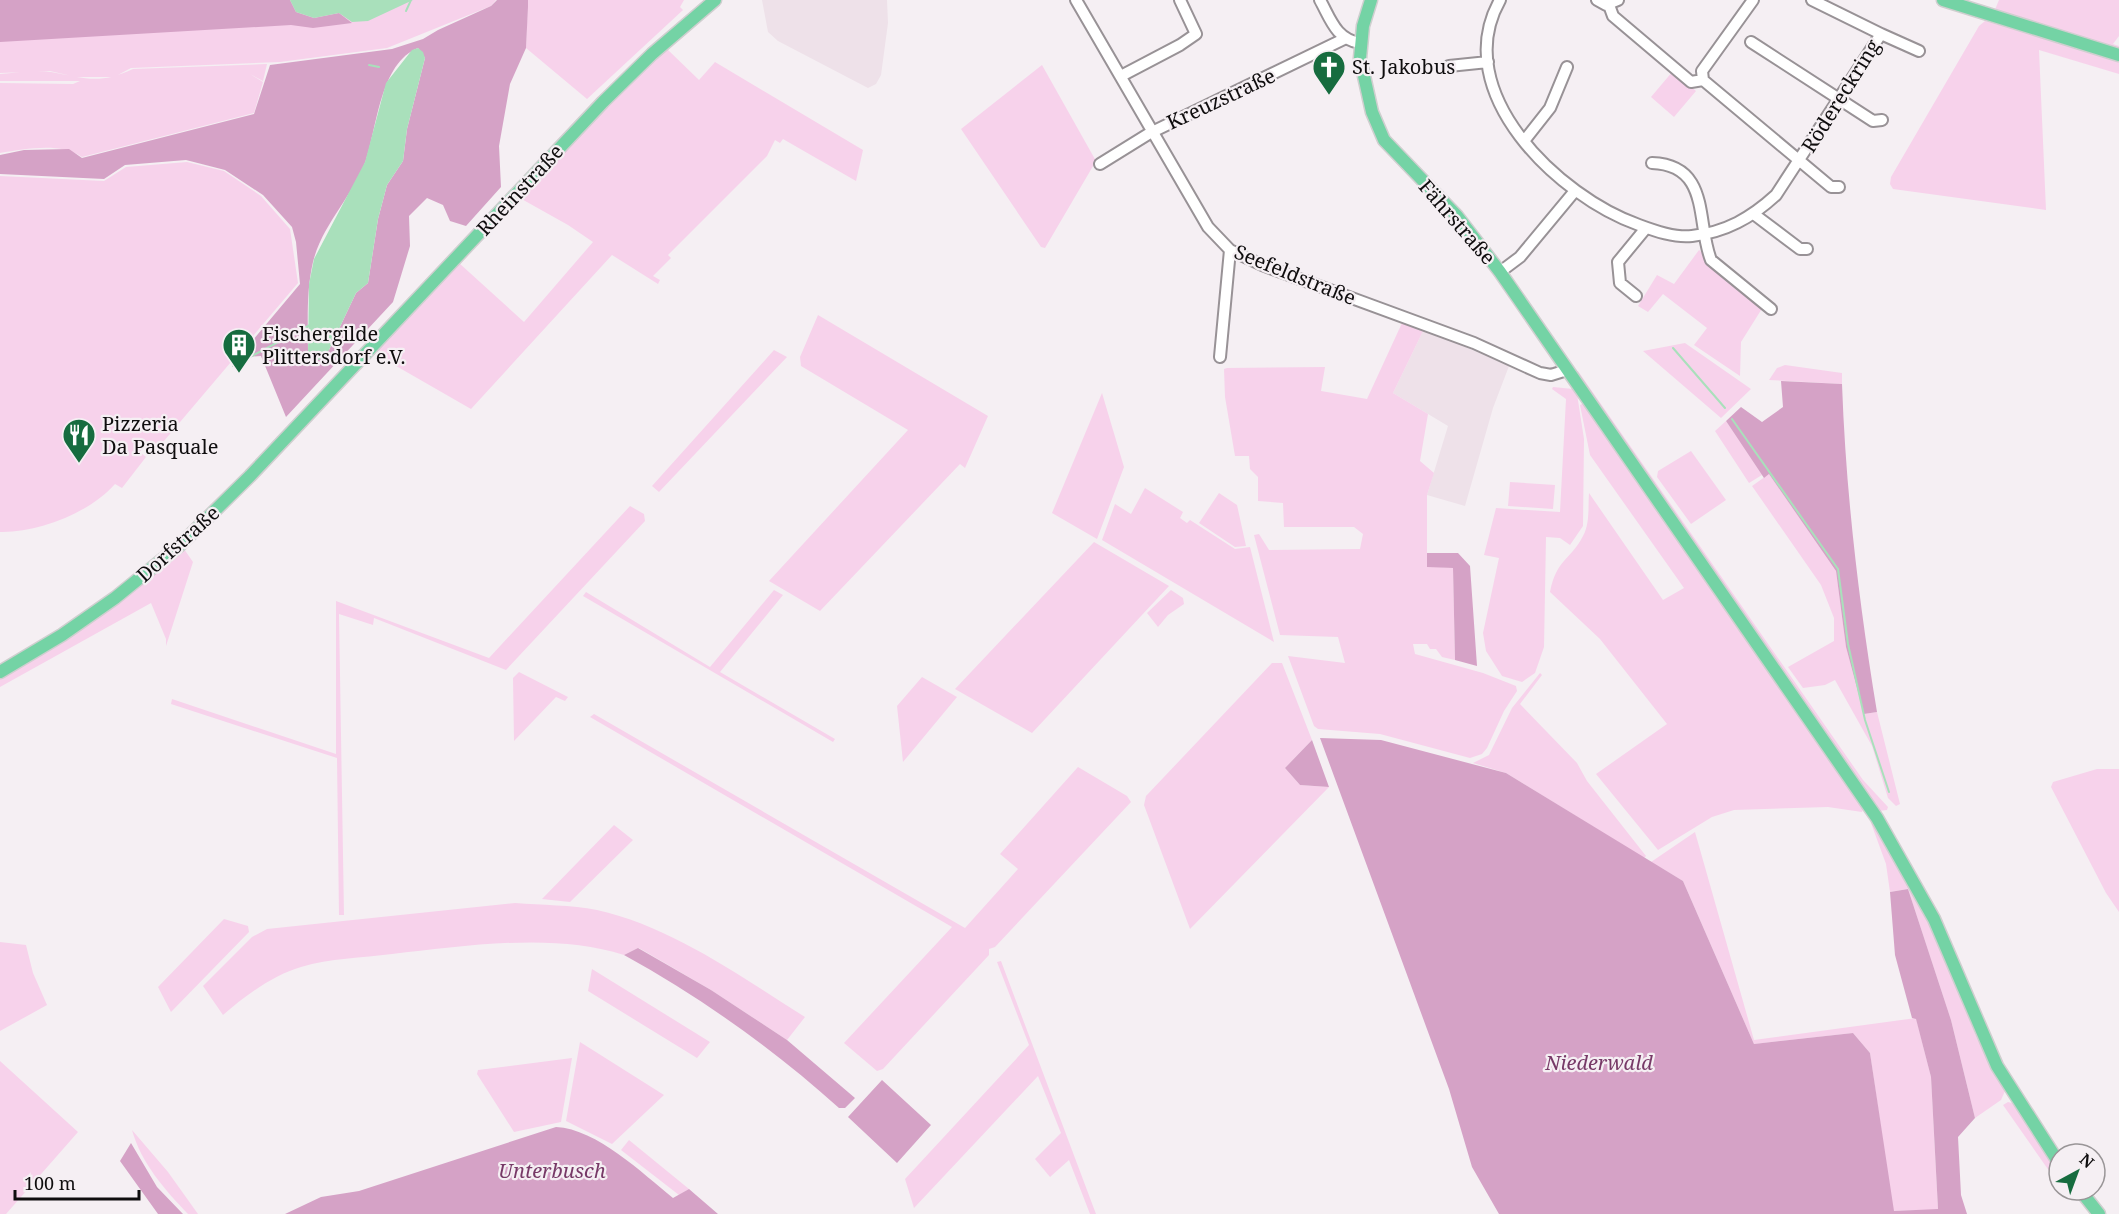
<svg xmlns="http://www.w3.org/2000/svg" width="2119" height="1214" viewBox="0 0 2119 1214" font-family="'Noto Serif',serif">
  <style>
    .built { fill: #eee1e9 }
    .green { fill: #f7d2eb }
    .forest { fill: #d5a2c6; fill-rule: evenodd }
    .water { fill: #a9e0bb }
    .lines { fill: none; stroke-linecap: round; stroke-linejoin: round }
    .stream { stroke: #a9e0bb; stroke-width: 2 }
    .minor-casing { stroke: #989296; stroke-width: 14 }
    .major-casing { stroke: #cfcfcf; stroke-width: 15 }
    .minor { stroke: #fff; stroke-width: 10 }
    .major { stroke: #74d3a5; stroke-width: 12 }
    .labels { text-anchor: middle; stroke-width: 4.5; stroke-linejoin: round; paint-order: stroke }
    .poi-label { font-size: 20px; fill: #0f0d0e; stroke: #f5eff3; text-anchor: start }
    .street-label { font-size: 20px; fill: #0f0d0e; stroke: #f5eff3 }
    .park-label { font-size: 20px; font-style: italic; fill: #773967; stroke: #f5eff3 }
  </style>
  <rect width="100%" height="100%" fill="#f5eff3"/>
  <path class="built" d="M762,0H887L888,23L881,75L876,84L868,88L778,41L768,32Z
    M1424,329L1509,366L1493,408L1465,506L1427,495L1448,426L1393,393Z"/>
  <path class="green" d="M0,0H496L491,6L387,48L280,62L131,68L114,77H76L50,71L0,73Z
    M528,0H684L680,7L683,10L587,99L526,48Z
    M1999,0H2119V36L2113,44L2119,46V50L1994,12Z
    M1985,21L2119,60V74L2039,50L2046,210L1893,189L1890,184L1891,177L1979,26Z
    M666,48L699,80L715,62L863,150L856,181L783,139L780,143L775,140L767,156L668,255L671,258L653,276L660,280L658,284L612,255L471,409L377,355V349L459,263L524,322L593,242L568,225L518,197L595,114Z
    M267,64L263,81L250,74L263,82L254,113L82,157C59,142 27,149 0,153V83L73,84L80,81H0V74C16,73 35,70 51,72C85,78 99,85 133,69Z
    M1042,65L1096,161L1045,248L1041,247L961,129Z
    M1673,71L1696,91L1674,117L1651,97Z
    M187,162L224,171L261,196L290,229L298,283L158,448L145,444L140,452L146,457L122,488L115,484C91,512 38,533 0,532V176L104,181L126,167Z
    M1699,250L1705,255L1709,267L1763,307L1741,342L1740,376L1694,345L1707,328L1663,294L1648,312L1638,306L1657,275L1674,284Z
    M818,315L988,416L965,468L960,464L820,611L769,581L908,430L801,366L800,357Z
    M1402,323L1424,329L1393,393L1428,414L1420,461L1434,473L1427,495V566L1453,568L1455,660L1442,657L1436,649H1430L1427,644H1413L1415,654L1483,673L1516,686L1517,691L1504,711L1487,748L1482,754L1470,758L1380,734L1318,729L1314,726L1288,656L1345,663L1338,637L1280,635L1254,535L1259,534L1269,550L1360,549L1363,534L1354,527H1284L1283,503L1258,501V477L1250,469L1249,456H1235L1225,397L1224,369L1227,368L1325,367L1321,391L1367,399Z
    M1685,343L1751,389L1721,418L1643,351Z
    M774,350L787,357L659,492L652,486Z
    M1785,365L1842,373V384L1769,380L1777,368Z
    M1578,371L1863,780L1888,807L1887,810L1879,811L1576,372Z
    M1553,387L1573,389L1577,394L1584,439L1583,526L1570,545L1560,538L1546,537L1544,647L1535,673L1522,682L1502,676L1486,651L1483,633L1499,558L1484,555L1496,508L1560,512L1566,399L1552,389Z
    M1102,393L1124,467L1097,539L1052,513Z
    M1584,403L1864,807L1862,812L1828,807L1734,810L1712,817L1658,850L1596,774L1667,724L1600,639L1550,592C1557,558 1570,561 1583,536C1590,524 1588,506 1589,493L1663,600L1684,588L1590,455L1580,405Z
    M1726,421L1762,475L1749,483L1715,431Z
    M1691,451L1726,500L1691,524L1657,477L1658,471Z
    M1769,474L1836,571L1846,647L1864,714L1877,712L1900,804L1896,806L1888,798L1872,746L1835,680L1825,685L1803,688L1788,667L1834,641V618L1821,585L1752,486Z
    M1510,482L1555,485L1553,509L1508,506Z
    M1145,488L1183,512L1180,518L1187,523L1190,520L1235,549L1250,547L1274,642L1102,540L1115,504L1131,514Z
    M1219,493L1237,505L1246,546L1235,547L1199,523Z
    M630,506L644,514L645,521L506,670L374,618L373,625L339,614L344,915H339L337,758L171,704L172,699L336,754V601L489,658Z
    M1094,542L1169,586L1032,733L955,689Z
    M184,549L193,562L166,646V639L151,603L0,687V677Z
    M774,590L783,595L720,672L835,739L833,742L583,596L586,592L710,667Z
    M1171,590L1183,598L1184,604L1168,615L1158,627L1147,613Z
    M1272,663H1282L1312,740L1285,768L1300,785L1329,787L1190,929L1144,805L1146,796Z
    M519,672L568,697L565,701L556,697L514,741L513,678Z
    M1540,673L1542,675L1520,704L1577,763L1587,781L1646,856L1644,858L1506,773L1473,763L1489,755L1512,708Z
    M922,677L957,697L903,762L897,706Z
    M594,714L965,928L1018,869L1000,854L1078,767L1127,796L1131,802L995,947L989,949V955L883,1069L877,1071L844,1043L952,927L590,717Z
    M2097,769H2119V912L2106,893L2051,787L2053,782Z
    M1871,823L1877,828L1934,931L1976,1036L2005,1091L2001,1100L1975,1118L1951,1020L1908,889L1890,892L1886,864Z
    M614,825L633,840L570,902L542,899Z
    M1695,832L1754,1040L1916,1018L1931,1077L1938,1210L1893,1211L1870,1053L1853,1033L1754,1044L1683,881L1651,862Z
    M515,903C542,905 571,905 597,910C673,927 741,977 805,1017L787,1040L711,990L639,948L624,955C554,932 465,946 392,954C362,958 330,958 301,967C273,975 245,996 223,1015L203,986L252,937L267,929Z
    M224,919L248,926L249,932L171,1012L158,987Z
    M0,942L26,945L33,973L47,1005L0,1031Z
    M1001,961L1096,1214H1090L1069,1160L1050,1177L1035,1159L1061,1133L1038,1076L914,1208L905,1179L1029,1045L997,962Z
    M592,969L710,1042L697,1058L588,991Z
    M580,1042L664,1095L612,1144L566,1121Z
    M572,1058L561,1122L514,1132L477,1074L478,1070Z
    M0,1061L78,1132L6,1214H0Z
    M2008,1102L2012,1103L2059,1170V1185L2003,1105Z
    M132,1130L168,1172L198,1214H188C165,1190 141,1163 132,1130Z
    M629,1140L689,1189L679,1195L621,1150Z"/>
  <path class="forest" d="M0,0H290L296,12L314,18L339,13L352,23L313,28L291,25L0,42Z
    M497,0H528V7L526,48L510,84L499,146L501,187L466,226L450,221L443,205L427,198L409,216L410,246L393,302L286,417L261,356L247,357L239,362L236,360L300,284L296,242L292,227L263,195L225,170L186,160L125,165L104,179L0,174V155L24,150L69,149L82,158L254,114L270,65L392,49L423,39L438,30L491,6ZM418,48L425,58L407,129L403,161L387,185L378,219L368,283L356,293L329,350L308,353C308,323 306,292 313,262C322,225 353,196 366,160C377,128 380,63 418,48Z
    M1781,381L1842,384C1846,495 1859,603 1877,712L1864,714L1846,647L1836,571L1769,474L1764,478L1726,421L1741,407L1762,422L1783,407Z
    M1427,553H1458L1470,566L1477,666L1455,660L1453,568L1427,567Z
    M1320,738L1381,740L1506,773L1683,881L1754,1044L1853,1033L1870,1053L1894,1211L1938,1209L1931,1077L1916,1019L1912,1018L1895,955L1890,892L1908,889L1951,1020L1975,1118L1958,1137L1961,1195L1967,1214H1499L1472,1167L1449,1089Z
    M1312,740L1329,787L1300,785L1285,768Z
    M638,948L711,990L787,1040L855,1098L845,1108H839C773,1049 702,998 624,955Z
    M882,1080L931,1125L897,1163L848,1117Z
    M556,1127C597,1129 642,1173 673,1198L689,1189L718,1214H285L321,1197L359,1191Z
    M131,1143L157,1187L183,1214H158L120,1161Z"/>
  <path class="water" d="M290,0H413L368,21L352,22L339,13L314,18L296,12Z
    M418,48L423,52L425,58L407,129L403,161L387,185L378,219L368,283L356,293L329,350L319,360L308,353L309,284L314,259L365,162L386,83L412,50Z"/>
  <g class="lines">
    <path class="stream" d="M406,11L411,0
      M369,65L379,67
      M1673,348L1725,408
      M233,366L310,325
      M1732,419L1838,569L1848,644L1865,720L1889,792"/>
    <g class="minor-casing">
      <path id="minor" d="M1076,0L1208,227L1230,250L1262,265L1474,343L1540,373L1551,375L1567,370
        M1320,0C1331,20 1336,39 1360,43
        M1500,0C1448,92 1559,197 1639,225C1655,231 1675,238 1692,236C1726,232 1751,218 1776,195L1881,34L1812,0
        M1597,0L1606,5L1618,0
        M1753,0L1702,71L1703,80L1831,187H1839
        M1609,5L1613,16L1691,82L1703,80
        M1881,34L1919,51
        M1751,42L1873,121L1882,120
        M1449,66L1488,62
        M1121,76L1180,45L1196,34L1180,0
        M1524,141L1550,108L1567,67
        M1652,163C1711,165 1696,223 1711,260L1771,309
        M1100,164L1150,133L1344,39
        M1755,215L1800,249H1807
        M1500,272L1520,257L1574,192
        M1636,296L1620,283L1618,262L1646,228
        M1220,357L1230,250"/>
    </g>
    <g class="major-casing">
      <path id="major" d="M1371,0L1363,26L1360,58L1372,112L1384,140L1457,216L1500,272L1877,818L1934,919L1997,1066L2059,1163
        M1943,0L2119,55
        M0,672L62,635L115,598L179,546L250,476L603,102L652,54L715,0
        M2080,1190L2099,1214"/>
    </g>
    <use href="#minor" class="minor"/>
    <use href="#major" class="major"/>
  </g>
  <defs>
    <g id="church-pin" transform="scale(1.725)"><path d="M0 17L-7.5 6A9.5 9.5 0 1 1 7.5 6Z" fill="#166c3f" stroke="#f5eff3"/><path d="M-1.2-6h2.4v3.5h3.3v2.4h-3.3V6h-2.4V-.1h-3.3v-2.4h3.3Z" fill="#fff"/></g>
    <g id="building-pin" transform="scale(1.725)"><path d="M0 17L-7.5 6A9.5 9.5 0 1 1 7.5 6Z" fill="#166c3f" stroke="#f5eff3"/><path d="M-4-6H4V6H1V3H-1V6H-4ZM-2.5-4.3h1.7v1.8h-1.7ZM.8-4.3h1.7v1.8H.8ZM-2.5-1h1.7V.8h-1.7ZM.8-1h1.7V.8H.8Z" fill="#fff"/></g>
    <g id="restaurant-pin" transform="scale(1.725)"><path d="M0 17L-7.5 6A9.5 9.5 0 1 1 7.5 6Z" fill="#166c3f" stroke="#f5eff3"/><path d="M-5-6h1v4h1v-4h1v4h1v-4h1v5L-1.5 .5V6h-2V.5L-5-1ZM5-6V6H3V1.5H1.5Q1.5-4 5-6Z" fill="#fff"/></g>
  </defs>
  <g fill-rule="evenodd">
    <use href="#church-pin" x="1329" y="67"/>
    <use href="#building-pin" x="239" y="345"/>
    <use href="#restaurant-pin" x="79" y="435"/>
  </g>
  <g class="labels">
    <g class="poi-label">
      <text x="1352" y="74">St. Jakobus</text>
      <text x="262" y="341">Fischergilde<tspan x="262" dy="23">Plittersdorf e.V.</tspan></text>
      <text x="102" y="431">Pizzeria<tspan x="102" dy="23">Da Pasquale</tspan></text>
    </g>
    <g class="street-label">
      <text transform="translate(1841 96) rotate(-58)" y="7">Rödereckring</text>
      <text transform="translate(1221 99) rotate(-25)" y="7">Kreuzstraße</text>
      <text transform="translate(520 190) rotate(-47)" y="7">Rheinstraße</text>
      <text transform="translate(1457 222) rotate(49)" y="7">Fährstraße</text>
      <text transform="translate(1295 275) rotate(22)" y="7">Seefeldstraße</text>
      <text transform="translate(178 544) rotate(-42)" y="7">Dorfstraße</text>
    </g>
    <g class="park-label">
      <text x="1599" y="1070">Niederwald</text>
      <text x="552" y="1178">Unterbusch</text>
    </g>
  </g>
  <g transform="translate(2077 1172) rotate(41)"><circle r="28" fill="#f5eff3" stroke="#999597" stroke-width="1.5"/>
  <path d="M0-4.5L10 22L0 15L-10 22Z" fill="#166c3f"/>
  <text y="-9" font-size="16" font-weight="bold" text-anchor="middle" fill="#0f0d0e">N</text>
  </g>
  <path d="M15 1190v9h124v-9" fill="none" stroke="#0f0d0e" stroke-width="3"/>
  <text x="24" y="1190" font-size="18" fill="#0f0d0e" stroke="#f5eff3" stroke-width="4.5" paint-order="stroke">100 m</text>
</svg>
